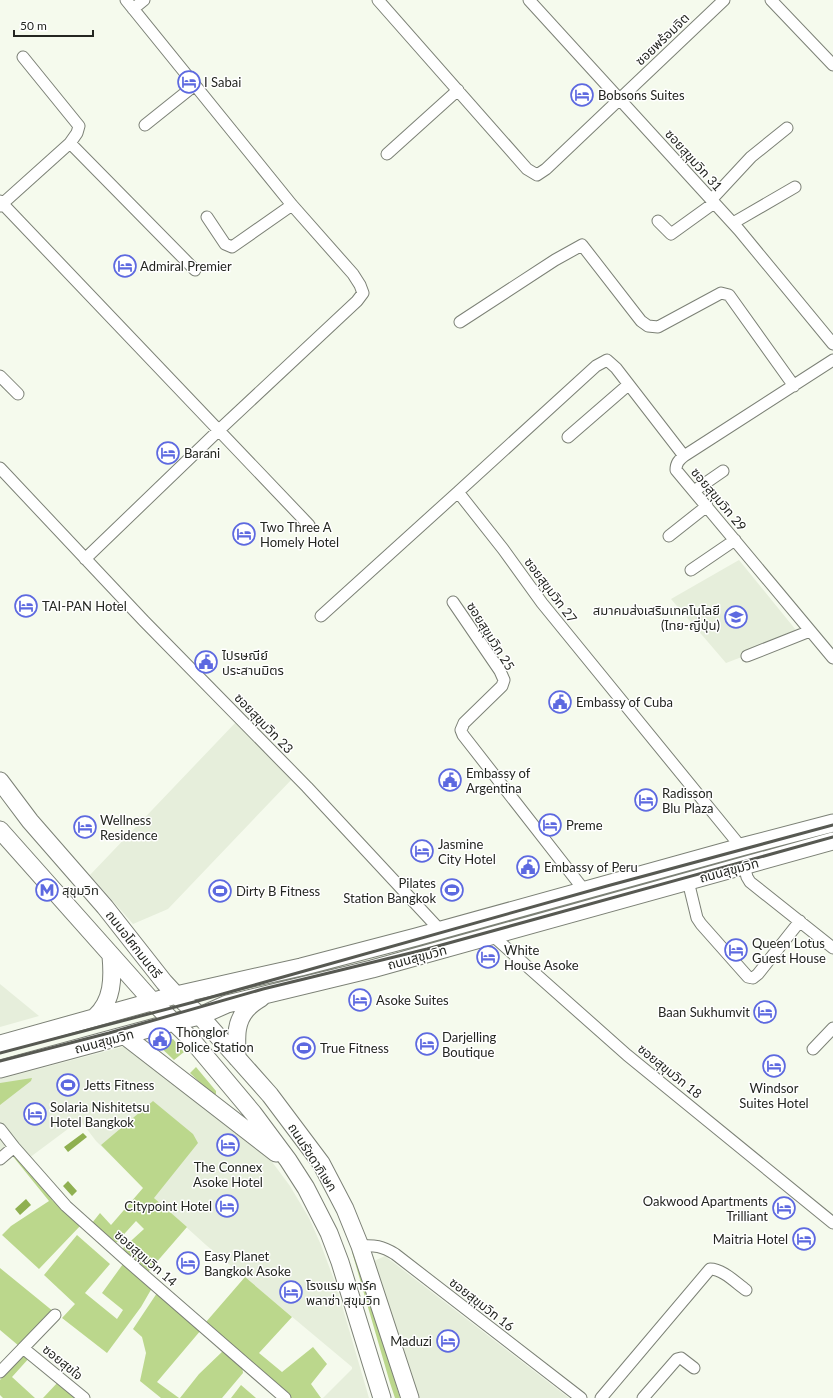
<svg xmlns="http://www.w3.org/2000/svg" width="833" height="1398" viewBox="0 0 833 1398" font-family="Lato,'Noto Sans Thai',sans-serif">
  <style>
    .built { fill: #e6eedb }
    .green { fill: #bbd78c }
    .water { fill: #8fb050 }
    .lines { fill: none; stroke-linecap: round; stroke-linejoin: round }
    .minor-casing { stroke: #7c8176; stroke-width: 13 }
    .primary-casing { stroke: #7c8176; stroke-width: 19 }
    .minor { stroke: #fff; stroke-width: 11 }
    .primary { stroke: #fff; stroke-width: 17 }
    .rail { stroke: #575952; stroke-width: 3 }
    .labels { text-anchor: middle; stroke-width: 3; stroke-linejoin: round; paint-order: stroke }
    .street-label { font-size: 13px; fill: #242621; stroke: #fff }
    .poi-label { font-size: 13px; fill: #242621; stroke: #fff; text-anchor: start }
  </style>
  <rect width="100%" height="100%" fill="#f5faed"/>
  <path class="built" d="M739,560L800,635L726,663L671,599Z
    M237,721L293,778L168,909L133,924L90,875Z
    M0,984L39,1016L0,1027Z
    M126,1046L261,1147L290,1186L309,1218L321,1245L336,1285L369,1398H323L352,1369V1367L206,1245L154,1198L96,1141L80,1120L29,1158L20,1146L0,1164V1079Z
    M385,1256L569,1398H412L372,1262Z"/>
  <path class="green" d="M173,1039L184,1052L174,1060L158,1045V1043Z
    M196,1067L216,1091V1094L213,1095L190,1073Z
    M32,1078L31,1081L0,1105V1083Z
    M153,1101L193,1134L198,1143L154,1198L187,1227L148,1272L122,1249L144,1229L136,1221L116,1243L92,1223L100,1213L111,1225L143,1188L101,1145Z
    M14,1151L53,1199L52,1200L81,1225L39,1269L2,1235L11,1226L49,1201L11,1154Z
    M77,1235L110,1264L85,1293L117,1319L123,1310L102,1293L123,1264L152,1288L141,1307L107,1353L62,1318L75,1304L44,1275Z
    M353,1248L380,1330L400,1398H395L390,1383L352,1252Z
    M0,1268L54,1312L19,1346L0,1330Z
    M245,1277L292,1317L259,1353L282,1372L313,1347L327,1364L311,1384L321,1398H291L206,1322Z
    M157,1293L201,1330L157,1382L179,1398H161L140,1381L146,1353L142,1337L133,1329Z
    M224,1350L242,1365L243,1373L222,1398H180L199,1374Z
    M23,1353L30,1357L12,1377L35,1398H3L0,1395V1380Z
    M59,1381L80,1398H43Z
    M241,1385L256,1398H231Z"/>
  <path class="water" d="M83,1133L87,1137L68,1152L64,1147Z
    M68,1181L77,1191L72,1196L63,1186Z
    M26,1199L31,1205L20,1215L15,1209Z"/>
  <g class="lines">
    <g class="minor-casing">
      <path id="minor" d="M378,0L527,169L537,175L546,169L724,0
        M529,0L739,230L833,344
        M771,0L833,65
        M133,9L144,0
        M145,125L195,85
        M70,143L195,270
        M387,154L458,90
        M711,200L751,157L787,128
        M0,201L309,525
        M0,206L70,143L77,133L79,126L23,57
        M207,217L225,244L232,247L292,205
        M658,221L671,234L714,203
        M733,223L795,187
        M460,322L555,260L582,245L641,321L648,326L658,327L721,293L729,295L794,386
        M833,360L684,456C679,460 676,463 676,470L833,658
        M0,376L18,394
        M568,437L628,385
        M0,468L144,621L307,787L440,930
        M694,491L723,471
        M458,492L596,366L607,360L616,368L684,456
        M669,536L707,506
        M85,559L219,430L357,301L363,293L360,285L353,274L292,205L126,0
        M691,570L735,540
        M453,602L500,671L504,680L502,686L464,723L461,730L463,735L584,890
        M321,616L458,492L503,549L542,603L741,847
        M747,656L810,631
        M744,866L747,877L750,882L833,948
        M688,881L697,918L701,924L748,977L753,978L758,974L800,921
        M493,936L627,1055L833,1223
        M813,1049L833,1028
        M0,1129L14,1147L66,1206L124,1258L285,1398
        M0,1159L14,1147
        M360,1246C375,1245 382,1246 395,1254L581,1398
        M23,1348L84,1398
        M0,1372L55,1315
        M601,1398L710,1269C723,1269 736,1283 746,1290
        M643,1398L677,1359L681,1358L694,1368"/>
    </g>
    <g class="primary-casing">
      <path id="primary" d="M0,781L30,821L105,907L164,982L176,995L200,1016L270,1095L321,1163L345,1209L360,1246L410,1398
        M0,830L153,1002L191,1039L253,1113L288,1160L306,1188L329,1233L340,1262L382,1398
        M95,1017C113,1001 113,978 111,956
        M125,1036L276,1153
        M0,1044L176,995L301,967L416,937L741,847L833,823
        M237,1058C237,1041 234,1024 246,1010C250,1005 256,1001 261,998
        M0,1069L174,1022L200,1016L227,1004L372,969L833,841"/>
    </g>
    <use href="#minor" class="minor"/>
    <use href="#primary" class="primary"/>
    <path class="rail" d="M0,1053L194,1002L607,886L833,825
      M0,1061L109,1033L263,989L427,949L833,837"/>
  </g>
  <defs>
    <g id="hotel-ring" transform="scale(1.15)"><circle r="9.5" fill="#fff" stroke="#5d69e0" stroke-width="1.5"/><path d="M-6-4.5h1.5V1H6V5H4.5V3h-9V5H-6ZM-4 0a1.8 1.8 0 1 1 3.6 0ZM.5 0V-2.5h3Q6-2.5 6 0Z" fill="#5d69e0"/></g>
    <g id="school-ring" transform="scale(1.15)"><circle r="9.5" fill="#fff" stroke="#5d69e0" stroke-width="1.5"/><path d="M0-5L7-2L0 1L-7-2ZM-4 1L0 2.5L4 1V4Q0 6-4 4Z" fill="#5d69e0"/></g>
    <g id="civic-ring" transform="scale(1.15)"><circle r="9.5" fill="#fff" stroke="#5d69e0" stroke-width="1.5"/><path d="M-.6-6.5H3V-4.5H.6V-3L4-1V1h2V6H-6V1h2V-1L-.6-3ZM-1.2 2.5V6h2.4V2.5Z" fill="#5d69e0"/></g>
    <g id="metro-ring" transform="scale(1.15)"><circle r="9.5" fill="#fff" stroke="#5d69e0" stroke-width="1.5"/><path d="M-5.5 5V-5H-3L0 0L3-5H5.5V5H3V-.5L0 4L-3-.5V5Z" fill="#5d69e0"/></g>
    <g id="stadium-ring" transform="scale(1.15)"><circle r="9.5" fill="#fff" stroke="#5d69e0" stroke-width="1.5"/><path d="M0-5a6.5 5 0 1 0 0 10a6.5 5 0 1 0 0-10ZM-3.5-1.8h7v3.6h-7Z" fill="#5d69e0"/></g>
  </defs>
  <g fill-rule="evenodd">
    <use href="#hotel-ring" x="189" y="82"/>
    <use href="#hotel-ring" x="582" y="95"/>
    <use href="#hotel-ring" x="125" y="266"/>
    <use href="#hotel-ring" x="168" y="453"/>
    <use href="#hotel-ring" x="244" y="534"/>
    <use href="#hotel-ring" x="26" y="606"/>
    <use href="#school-ring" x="736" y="617"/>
    <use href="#civic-ring" x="206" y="662"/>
    <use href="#civic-ring" x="560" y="702"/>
    <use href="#civic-ring" x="450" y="780"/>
    <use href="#hotel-ring" x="646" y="800"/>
    <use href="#hotel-ring" x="550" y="825"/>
    <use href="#hotel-ring" x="85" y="827"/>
    <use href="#hotel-ring" x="422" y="851"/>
    <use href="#civic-ring" x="528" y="867"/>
    <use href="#metro-ring" x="47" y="890"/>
    <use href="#stadium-ring" x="452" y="890"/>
    <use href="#stadium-ring" x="220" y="891"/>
    <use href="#hotel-ring" x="736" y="950"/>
    <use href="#hotel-ring" x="488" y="957"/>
    <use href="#hotel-ring" x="360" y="1000"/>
    <use href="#hotel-ring" x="765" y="1012"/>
    <use href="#civic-ring" x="160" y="1039"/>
    <use href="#hotel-ring" x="427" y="1044"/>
    <use href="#stadium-ring" x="304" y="1048"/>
    <use href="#hotel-ring" x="774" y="1066"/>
    <use href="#stadium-ring" x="68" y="1085"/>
    <use href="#hotel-ring" x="35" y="1114"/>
    <use href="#hotel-ring" x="228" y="1145"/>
    <use href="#hotel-ring" x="227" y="1206"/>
    <use href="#hotel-ring" x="784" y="1208"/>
    <use href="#hotel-ring" x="804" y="1239"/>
    <use href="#hotel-ring" x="188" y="1263"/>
    <use href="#hotel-ring" x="291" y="1292"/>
    <use href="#hotel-ring" x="448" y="1341"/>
  </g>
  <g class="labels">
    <g class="street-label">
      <text transform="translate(662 39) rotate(-44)" y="5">ซอยพร้อมจิต</text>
      <text transform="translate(694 160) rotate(48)" y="5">ซอยสุขุมวิท 31</text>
      <text transform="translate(719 499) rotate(50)" y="5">ซอยสุขุมวิท 29</text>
      <text transform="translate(551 590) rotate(53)" y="5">ซอยสุขุมวิท 27</text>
      <text transform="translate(491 636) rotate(58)" y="5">ซอยสุขุมวิท 25</text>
      <text transform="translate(264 723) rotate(46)" y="5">ซอยสุขุมวิท 23</text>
      <text transform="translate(729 870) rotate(-15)" y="5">ถนนสุขุมวิท</text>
      <text transform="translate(134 944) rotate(52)" y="5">ถนนอโศกมนตรี</text>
      <text transform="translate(417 957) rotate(-15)" y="5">ถนนสุขุมวิท</text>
      <text transform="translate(104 1041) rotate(-15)" y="5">ถนนสุขุมวิท</text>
      <text transform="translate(670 1071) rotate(39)" y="5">ซอยสุขุมวิท 18</text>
      <text transform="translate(313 1157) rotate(57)" y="5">ถนนรัชดาภิเษก</text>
      <text transform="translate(146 1258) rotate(41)" y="5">ซอยสุขุมวิท 14</text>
      <text transform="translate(482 1304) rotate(38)" y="5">ซอยสุขุมวิท 16</text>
      <text transform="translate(63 1362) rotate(39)" y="5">ซอยสุขใจ</text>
    </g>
    <g class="poi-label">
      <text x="204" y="87">I Sabai</text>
      <text x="598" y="100">Bobsons Suites</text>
      <text x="140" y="271">Admiral Premier</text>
      <text x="184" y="458">Barani</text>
      <text x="260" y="532">Two Three A<tspan x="260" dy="15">Homely Hotel</tspan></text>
      <text x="42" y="611">TAI-PAN Hotel</text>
      <text x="720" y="615" text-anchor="end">สมาคมส่งเสริมเทคโนโลยี<tspan x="720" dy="15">(ไทย-ญี่ปุ่น)</tspan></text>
      <text x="222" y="660">ไปรษณีย์<tspan x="222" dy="15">ประสานมิตร</tspan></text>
      <text x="576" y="707">Embassy of Cuba</text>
      <text x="466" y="778">Embassy of<tspan x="466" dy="15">Argentina</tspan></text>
      <text x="662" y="798">Radisson<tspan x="662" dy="15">Blu Plaza</tspan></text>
      <text x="100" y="825">Wellness<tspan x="100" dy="15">Residence</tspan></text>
      <text x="566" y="830">Preme</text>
      <text x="438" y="849">Jasmine<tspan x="438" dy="15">City Hotel</tspan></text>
      <text x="544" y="872">Embassy of Peru</text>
      <text x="436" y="888" text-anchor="end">Pilates<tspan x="436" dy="15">Station Bangkok</tspan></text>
      <text x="62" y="895">สุขุมวิท</text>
      <text x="236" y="896">Dirty B Fitness</text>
      <text x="752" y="948">Queen Lotus<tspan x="752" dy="15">Guest House</tspan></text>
      <text x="504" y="955">White<tspan x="504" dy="15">House Asoke</tspan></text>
      <text x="376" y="1005">Asoke Suites</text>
      <text x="750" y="1017" text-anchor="end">Baan Sukhumvit</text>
      <text x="176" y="1037">Thonglor<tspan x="176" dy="15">Police Station</tspan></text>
      <text x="442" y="1042">Darjelling<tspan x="442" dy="15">Boutique</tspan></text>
      <text x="320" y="1053">True Fitness</text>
      <text x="84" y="1090">Jetts Fitness</text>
      <text x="774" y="1093" text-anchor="middle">Windsor<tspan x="774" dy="15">Suites Hotel</tspan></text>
      <text x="50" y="1112">Solaria Nishitetsu<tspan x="50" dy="15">Hotel Bangkok</tspan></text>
      <text x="228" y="1172" text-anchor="middle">The Connex<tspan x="228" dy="15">Asoke Hotel</tspan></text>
      <text x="768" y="1206" text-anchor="end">Oakwood Apartments<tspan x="768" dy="15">Trilliant</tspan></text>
      <text x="212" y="1211" text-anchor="end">Citypoint Hotel</text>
      <text x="788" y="1244" text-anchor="end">Maitria Hotel</text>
      <text x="204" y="1261">Easy Planet<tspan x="204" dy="15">Bangkok Asoke</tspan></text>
      <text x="306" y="1290">โรงแรม พาร์ค<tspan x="306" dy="15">พลาซ่า สุขุมวิท</tspan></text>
      <text x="432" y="1346" text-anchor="end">Maduzi</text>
    </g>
  </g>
  <path d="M14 30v6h79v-6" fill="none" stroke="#242621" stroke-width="2"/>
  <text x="20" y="30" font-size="12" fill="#242621" stroke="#ffffff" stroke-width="3" paint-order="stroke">50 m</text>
</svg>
